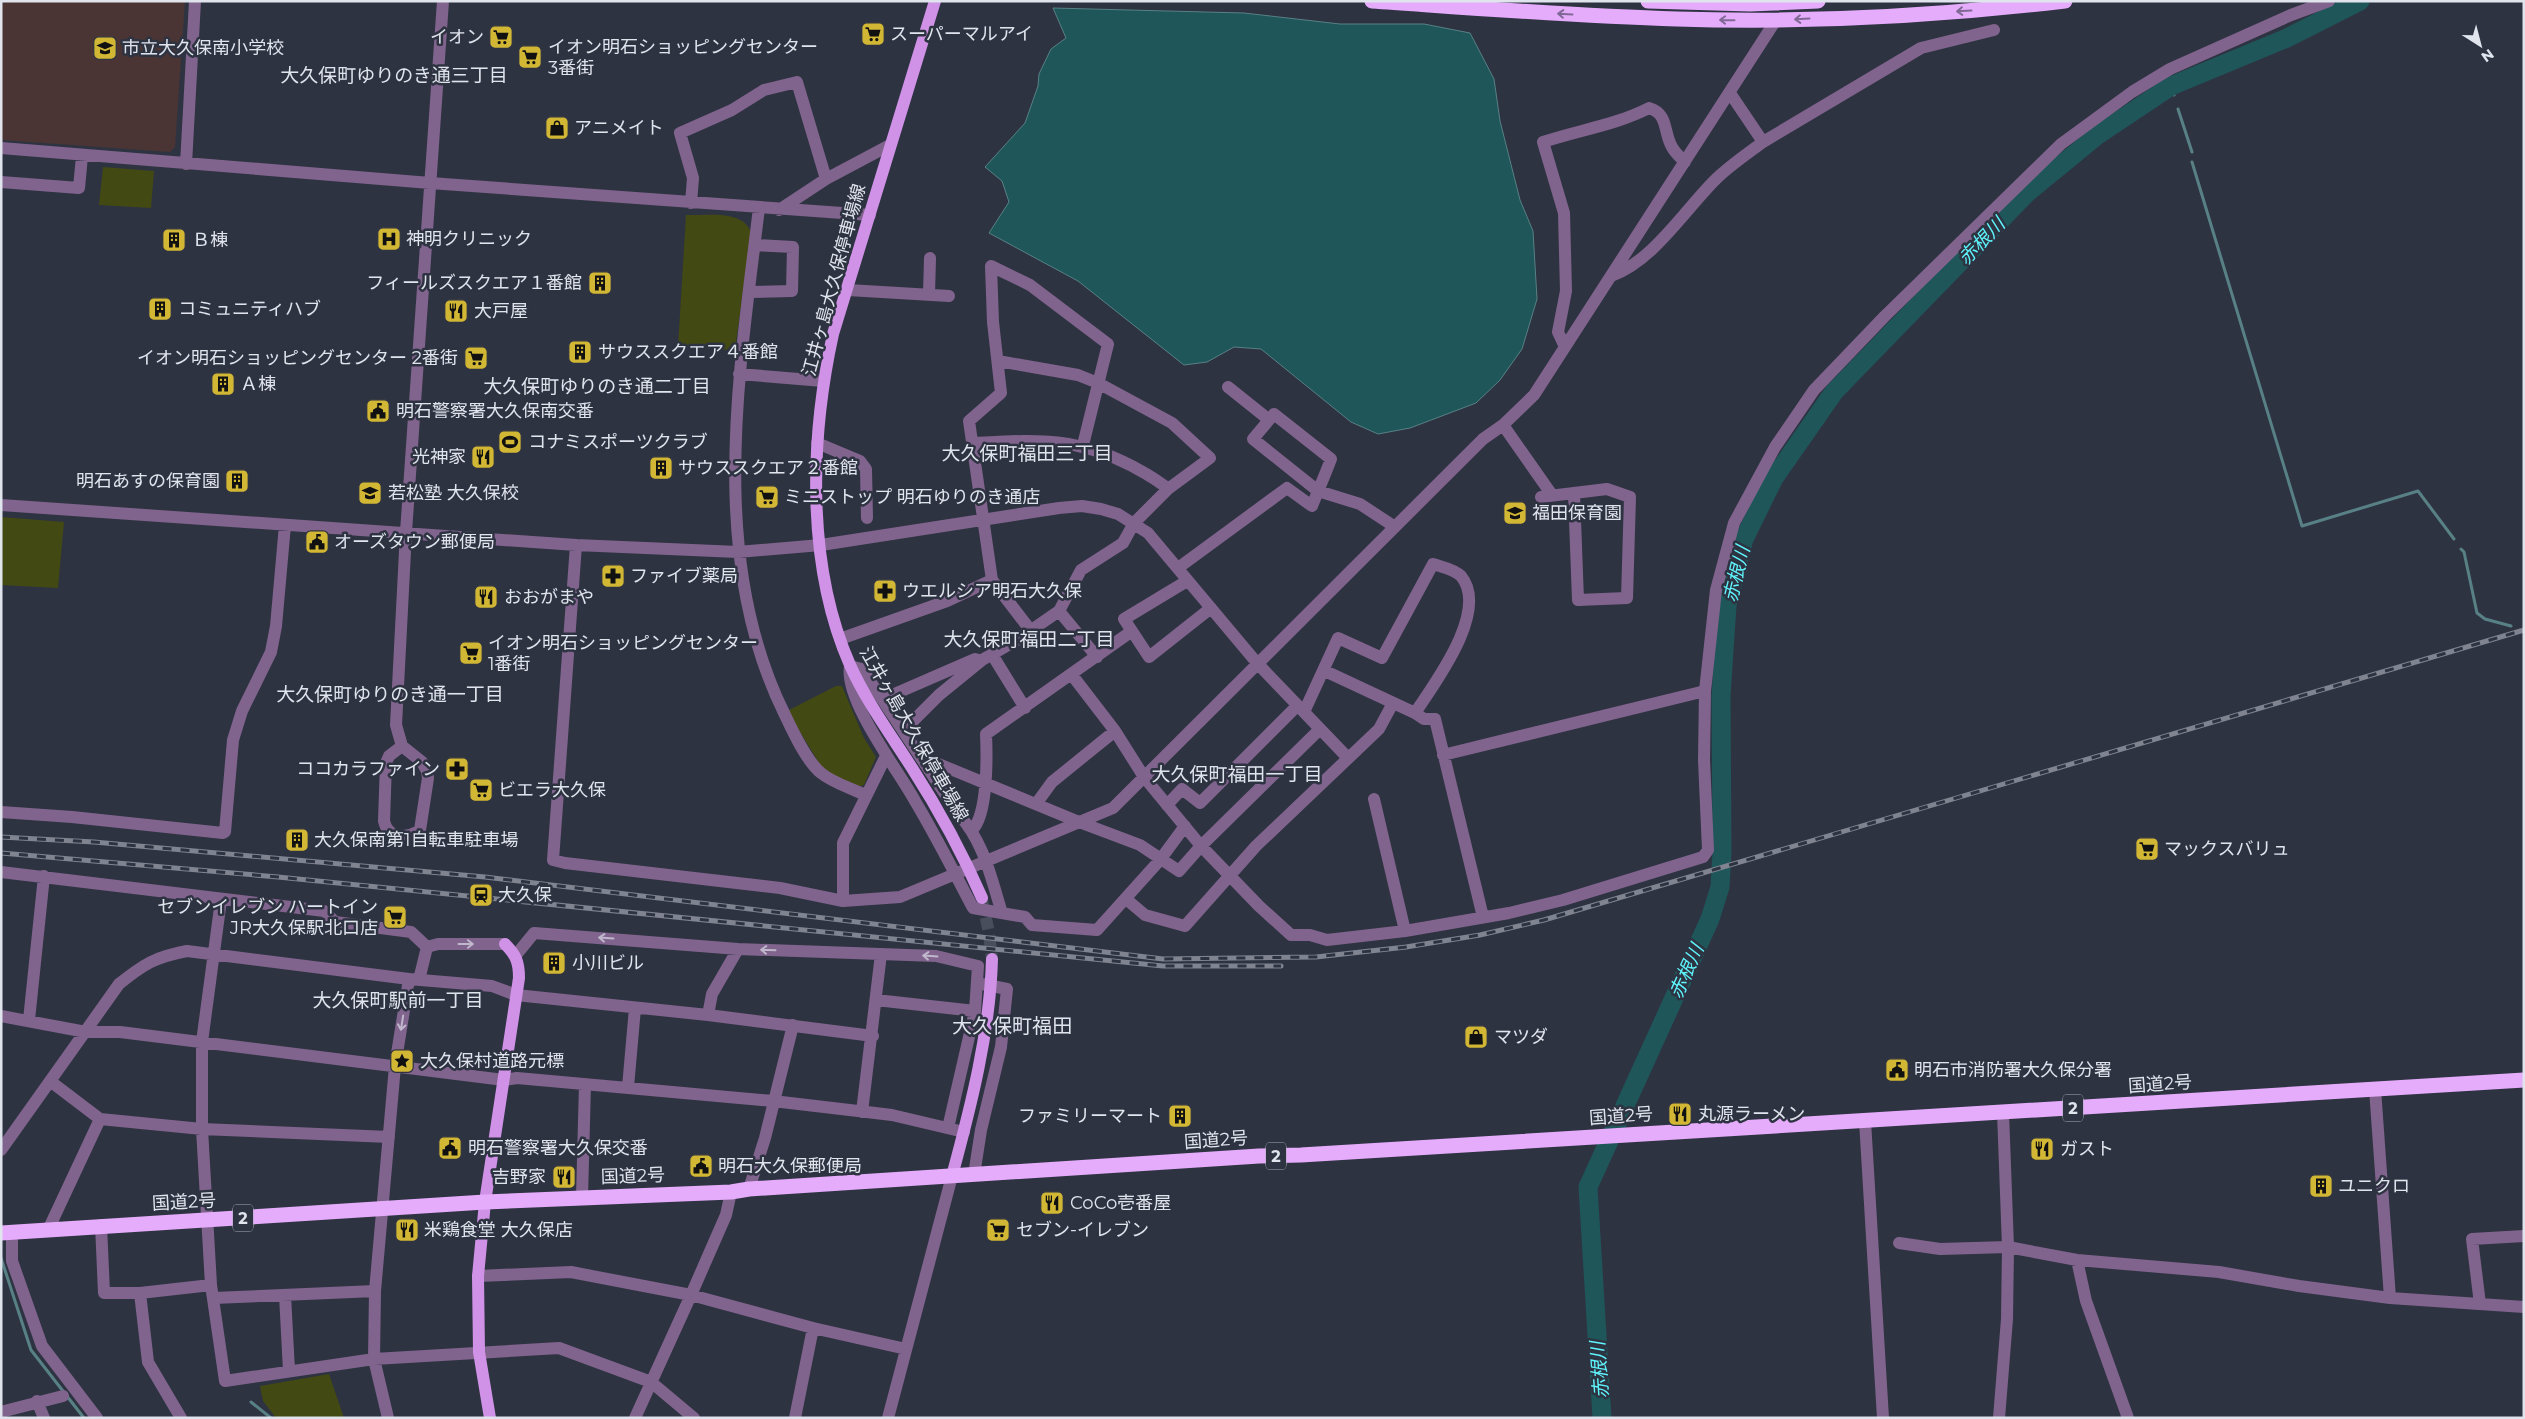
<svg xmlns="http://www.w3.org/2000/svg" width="2525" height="1419" viewBox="0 0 2525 1419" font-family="Montserrat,'Noto Sans JP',sans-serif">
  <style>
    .education { fill: #4a3534 }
    .green { fill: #434913 }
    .water { fill: #1e5659; stroke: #588185 }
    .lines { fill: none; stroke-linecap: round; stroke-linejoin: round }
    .stream { stroke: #588185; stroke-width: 3 }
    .river { stroke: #1e5659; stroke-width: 19 }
    .major-tunnel { stroke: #494e5c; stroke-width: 12; stroke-dasharray: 12 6; stroke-linecap: butt }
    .minor { stroke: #81648d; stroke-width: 12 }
    .major { stroke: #cf92e6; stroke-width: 12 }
    .highway { stroke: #e6acfc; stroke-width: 15 }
    .rail-casing { stroke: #7f8490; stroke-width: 5 }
    .rail { stroke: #2e3342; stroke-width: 3; stroke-dasharray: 9; stroke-linecap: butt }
    .oneway { stroke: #816996 }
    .oneway2 { stroke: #bfb7cb }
    .labels { text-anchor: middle; stroke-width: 5; stroke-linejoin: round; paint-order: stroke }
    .shield { fill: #2e3342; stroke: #abafba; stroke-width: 1 }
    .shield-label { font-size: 16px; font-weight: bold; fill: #e0e4ed }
    .poi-label { font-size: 18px; fill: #e0e4ed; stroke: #2e3342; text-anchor: start }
    .street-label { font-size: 18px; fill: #e0e4ed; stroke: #2e3342 }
    .neighbourhood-label { font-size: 19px; fill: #e0e4ed; stroke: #2e3342 }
    .water-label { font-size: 19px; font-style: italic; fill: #5ff5fc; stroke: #2e3342 }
    .quarter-label { font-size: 20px; fill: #e0e4ed; stroke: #2e3342 }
  </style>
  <rect width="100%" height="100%" fill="#2e3342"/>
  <path class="education" d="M1,1H185L175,147L170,152L1,140Z"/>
  <path class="green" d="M103,167L154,171L151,208L99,205Z
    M686,215C707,216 742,209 751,232L735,350L678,347Z
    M1,517L64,522L58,588L1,585Z
    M836,686H842L864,738L876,757L864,785L858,787L824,771L789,714V710Z
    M329,1374L344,1418H276L263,1401L260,1386Z"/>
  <path class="water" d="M1053,8L1244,13L1340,24H1424L1470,33L1494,79L1500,121L1520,200L1533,231L1537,299L1522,349L1500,380L1476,403L1410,428L1378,434L1351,422L1261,349L1234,347L1207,362L1184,365L1078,281L989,233L1009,202L1002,181L985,167L1025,123L1038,86L1039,74L1051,49L1066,38Z"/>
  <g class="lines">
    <path class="stream" d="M2171,86L2174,95
      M2178,109L2192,152
      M2192,162L2302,526L2418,491L2454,539
      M2461,549L2464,552L2477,613L2485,619L2511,626
      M1,1258L31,1350L84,1418
      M251,1402L271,1418"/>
    <path class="river" d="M1602,1418L1588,1187L1710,919L1720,887L1722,852L1721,696L1727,605L1744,539L1774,478L1834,392L2027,193L2099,134L2171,86L2287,38L2360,1"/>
    <path class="major-tunnel" d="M982,900L989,933L992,959"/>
    <path class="minor" d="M1730,93L1763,142L1921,48L1994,30
      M1,148L430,183L870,215
      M186,164L195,1
      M826,179L890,145
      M1,182L79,188L82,156
      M691,203L693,178L680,133L732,110L764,90L797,82L826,179L779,210
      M759,208C739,374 707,559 785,715C793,732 807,762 821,773C833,783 851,788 865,795
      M1611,276C1652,262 1684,211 1715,180C1729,166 1747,154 1763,142
      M848,290L949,296
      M749,292L792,291L793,247L755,245
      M929,294L930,258
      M1565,347L1558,332L1566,291L1564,213L1543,142C1579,130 1616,125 1649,108C1669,114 1663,132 1672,147C1675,153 1681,158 1685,162
      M739,374L823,381
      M1228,387L1268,419
      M1503,425L1552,495
      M817,443L860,461L866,469L867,518
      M974,443C1037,440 1074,436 1132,466C1145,473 1157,479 1168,489
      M1541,497L1607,489L1630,497L1627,598L1578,600L1574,493
      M1,505L576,545L738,552L821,545L1059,508L1082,506L1101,509L1118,514L1148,533L1257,663L1348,758
      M576,545L553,860L565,863L780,888L843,901L900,897L1113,808L1483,439L1503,425L1534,395L1776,20
      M1178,568L1287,488L1312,506C1318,491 1325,475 1331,459L1274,414L1253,439L1318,491L1360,504L1395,527
      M1187,581L1124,619L1149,657L1211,608
      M1059,611L1097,657
      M1031,631L992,580L969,421L1001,393L993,322L991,266L1030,285L1108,344L1083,445
      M840,639L947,601L992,580
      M993,656L1025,708
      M1072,675L1115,731L1144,777L1201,846L1259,906L1291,935H1310L1327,940L1405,931L1509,913L1563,900L1703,857L1708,850L1704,760L1705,691L1443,755
      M1705,691L1716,590L1734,523L1775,447L1814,390L1885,316L2061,144L2132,92L2170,69L2291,15L2329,1
      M883,699L975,659L979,660
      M1304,712L1338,638L1382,658L1433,564C1442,567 1454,569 1461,576C1490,611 1434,684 1415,713L1325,671
      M1415,713L1424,719H1435L1483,917
      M904,730L939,695L982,660L1017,640L1059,611L1081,570L1123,543L1134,523L1168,489L1210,458L1172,423L1098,383L1078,375L998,361
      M402,746L396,725L406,532L443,1
      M402,746L422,762L427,771L428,778L420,830C407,839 388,839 384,821L386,763L389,756Z
      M925,762L936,763L1079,822L1140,845L1179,871L1201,846L1320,729
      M1374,799L1405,931
      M1036,804L1052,782L1115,731
      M1167,805L1182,789L1200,803L1297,706
      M1,812L72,817L223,833L225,832L233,740L242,711L271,652L276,626L285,525
      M972,830C988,815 987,756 986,734L1132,631
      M1,872L324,911L335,922L411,932L427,947
      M1126,899L1145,915L1185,926L1256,846L1379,729L1393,703
      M221,900L202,1042V1129L211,1285L225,1381L374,1359L559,1348L651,1382L694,1418
      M843,901V843L886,756
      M1002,913C991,878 984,842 959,815L862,669L850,666C844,700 898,770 915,801C936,836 954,872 973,908L1025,917L1032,925L1097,930L1160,860L1185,826
      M427,947L438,944H505
      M516,955L534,933L738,949L936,956L978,966L975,1011L948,1128
      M419,980L427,947
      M876,1000L975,1011
      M708,1015L712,994L738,949
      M1,1016L86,1032H120L504,1080L517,1078L773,1101L892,1115L964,1132
      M29,1020L44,876
      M50,1081L100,1119L202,1129L389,1137
      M628,1087L635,1008
      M2375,1089L2390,1298
      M862,1112L881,954
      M1865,1121L1883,1418
      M1,1150L119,984C144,964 155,957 187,951L409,979L492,986L516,995L708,1015L873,1036
      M974,1175L981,1130L1001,1047L1007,989L982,984
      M749,1189L765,1138L793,1025
      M582,1197L585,1084
      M101,1225L104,1293H140
      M49,1228L100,1119
      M12,1232V1261L42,1346L97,1418
      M1899,1243L1940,1249L2008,1247L2077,1260L2219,1272L2299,1286L2390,1298L2524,1307
      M2077,1260L2086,1301L2128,1418
      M478,1276L571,1272L691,1295L813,1328L906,1349
      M285,1295L289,1371
      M213,1298L375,1291
      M2480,1304L2472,1239L2524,1236
      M37,1401L44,1418
      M1,1412L63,1396
      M181,1418L148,1362L140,1293L211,1285
      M388,1418L374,1359L375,1291L395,1066L409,979
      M635,1418L691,1295L726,1215L731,1192
      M795,1418L813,1328
      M888,1418L952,1176
      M1999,1418L2007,1319L2008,1247L2003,1112"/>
    <path class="major" d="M935,1L833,334C810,439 806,565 850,665C866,701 891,735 912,768C939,810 962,852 982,898
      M952,1176C971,1106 990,1032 992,959
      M490,1418L479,1352L478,1276L485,1202L519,978C519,962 516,955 505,944"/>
    <path class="highway" d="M1372,1C1474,8 1575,16 1677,19C1804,23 1939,16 2065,1
      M1648,1L1750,4L1818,1
      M1,1233L485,1202L731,1192L749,1189L1259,1156L1301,1155L2524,1080"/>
    <g class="rail-casing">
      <path id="rail" d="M1,837L94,842L485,877L1163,959L1316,957L1406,947L1480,935L1544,920L2524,630
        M1,853L278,877L1163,966H1281"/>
    </g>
    <use href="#rail" class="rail"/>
  </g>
  <defs><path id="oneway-shaft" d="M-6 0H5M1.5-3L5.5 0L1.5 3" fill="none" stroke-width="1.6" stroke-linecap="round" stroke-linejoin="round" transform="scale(1.25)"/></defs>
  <g class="oneway">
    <use href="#oneway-shaft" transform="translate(1964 11) rotate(177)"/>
    <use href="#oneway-shaft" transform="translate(1565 14) rotate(-177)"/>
    <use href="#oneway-shaft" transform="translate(1802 19) rotate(177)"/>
    <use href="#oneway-shaft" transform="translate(1727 20) rotate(-179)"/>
  </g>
  <g class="oneway2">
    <use href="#oneway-shaft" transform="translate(606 938) rotate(-176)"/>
    <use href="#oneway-shaft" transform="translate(466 944)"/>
    <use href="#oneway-shaft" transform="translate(768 950) rotate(-178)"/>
    <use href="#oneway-shaft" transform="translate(930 956) rotate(-176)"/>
    <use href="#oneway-shaft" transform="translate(402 1023) rotate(99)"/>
  </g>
  <defs>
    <g id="supermarket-square" transform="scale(1.25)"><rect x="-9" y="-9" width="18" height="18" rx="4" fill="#d2b735" stroke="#2e3342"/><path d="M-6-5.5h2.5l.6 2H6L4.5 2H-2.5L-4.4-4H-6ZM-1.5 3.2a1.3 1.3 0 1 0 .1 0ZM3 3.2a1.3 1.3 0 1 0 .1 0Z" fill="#111"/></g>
    <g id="school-square" transform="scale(1.25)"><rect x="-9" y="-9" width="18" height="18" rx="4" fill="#d2b735" stroke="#2e3342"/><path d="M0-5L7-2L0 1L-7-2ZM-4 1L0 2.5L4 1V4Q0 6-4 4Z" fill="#111"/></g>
    <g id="shop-square" transform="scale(1.25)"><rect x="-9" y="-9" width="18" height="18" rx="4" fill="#d2b735" stroke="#2e3342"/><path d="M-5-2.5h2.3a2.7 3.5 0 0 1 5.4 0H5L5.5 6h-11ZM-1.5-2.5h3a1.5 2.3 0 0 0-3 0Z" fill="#111"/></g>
    <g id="hospital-square" transform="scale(1.25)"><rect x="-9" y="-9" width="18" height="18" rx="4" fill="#d2b735" stroke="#2e3342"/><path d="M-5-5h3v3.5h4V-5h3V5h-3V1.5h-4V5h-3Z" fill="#111"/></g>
    <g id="building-square" transform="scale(1.25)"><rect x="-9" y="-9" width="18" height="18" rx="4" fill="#d2b735" stroke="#2e3342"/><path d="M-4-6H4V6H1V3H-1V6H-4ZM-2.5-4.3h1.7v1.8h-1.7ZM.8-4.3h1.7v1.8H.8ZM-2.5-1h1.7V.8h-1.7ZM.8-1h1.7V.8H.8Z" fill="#111"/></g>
    <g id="restaurant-square" transform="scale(1.25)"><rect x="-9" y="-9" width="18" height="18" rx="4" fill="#d2b735" stroke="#2e3342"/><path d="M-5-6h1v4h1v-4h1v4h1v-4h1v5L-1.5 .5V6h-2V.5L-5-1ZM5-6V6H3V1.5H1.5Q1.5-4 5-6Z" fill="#111"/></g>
    <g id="civic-square" transform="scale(1.25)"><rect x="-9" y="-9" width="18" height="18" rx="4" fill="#d2b735" stroke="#2e3342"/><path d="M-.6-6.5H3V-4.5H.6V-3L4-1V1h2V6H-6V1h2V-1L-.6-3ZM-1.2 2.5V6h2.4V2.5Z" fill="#111"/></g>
    <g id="stadium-square" transform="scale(1.25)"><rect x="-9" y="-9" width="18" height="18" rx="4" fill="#d2b735" stroke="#2e3342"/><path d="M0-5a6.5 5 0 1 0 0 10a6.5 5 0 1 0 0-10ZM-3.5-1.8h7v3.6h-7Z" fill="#111"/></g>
    <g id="pharmacy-square" transform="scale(1.25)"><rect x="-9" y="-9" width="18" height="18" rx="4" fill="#d2b735" stroke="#2e3342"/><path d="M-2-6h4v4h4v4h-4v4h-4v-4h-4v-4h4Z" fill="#111"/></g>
    <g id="station-square" transform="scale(1.25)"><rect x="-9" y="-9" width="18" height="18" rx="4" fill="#d2b735" stroke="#2e3342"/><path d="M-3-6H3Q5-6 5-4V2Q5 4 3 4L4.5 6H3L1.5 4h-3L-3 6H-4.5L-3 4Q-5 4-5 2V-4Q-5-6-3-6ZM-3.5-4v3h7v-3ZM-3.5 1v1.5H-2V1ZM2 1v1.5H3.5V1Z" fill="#111"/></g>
    <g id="sight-square" transform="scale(1.25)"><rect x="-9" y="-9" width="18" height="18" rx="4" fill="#d2b735" stroke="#2e3342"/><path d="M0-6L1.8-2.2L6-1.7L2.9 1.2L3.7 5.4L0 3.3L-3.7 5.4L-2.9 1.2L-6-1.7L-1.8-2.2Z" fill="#111"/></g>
  </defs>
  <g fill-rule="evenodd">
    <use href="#supermarket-square" x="873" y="34"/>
    <use href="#supermarket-square" x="501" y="37"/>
    <use href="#school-square" x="105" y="48"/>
    <use href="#supermarket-square" x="530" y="57"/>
    <use href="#shop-square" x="557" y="128"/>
    <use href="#hospital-square" x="389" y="239"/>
    <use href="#building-square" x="174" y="240"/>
    <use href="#building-square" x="600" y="283"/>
    <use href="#building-square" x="160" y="309"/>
    <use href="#restaurant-square" x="456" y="311"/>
    <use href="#building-square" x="580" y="352"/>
    <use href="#supermarket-square" x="476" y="358"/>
    <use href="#building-square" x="223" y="384"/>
    <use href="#civic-square" x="378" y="411"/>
    <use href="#stadium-square" x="510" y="442"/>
    <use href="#restaurant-square" x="483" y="457"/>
    <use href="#building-square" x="661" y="468"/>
    <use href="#building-square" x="237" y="481"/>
    <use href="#school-square" x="370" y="493"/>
    <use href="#supermarket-square" x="767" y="497"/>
    <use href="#school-square" x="1515" y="513"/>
    <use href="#civic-square" x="317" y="542"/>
    <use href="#pharmacy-square" x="613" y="576"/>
    <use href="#pharmacy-square" x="885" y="591"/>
    <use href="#restaurant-square" x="486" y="597"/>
    <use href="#supermarket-square" x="471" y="653"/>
    <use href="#pharmacy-square" x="457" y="769"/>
    <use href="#supermarket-square" x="481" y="790"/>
    <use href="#building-square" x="297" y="840"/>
    <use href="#supermarket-square" x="2147" y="849"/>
    <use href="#station-square" x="481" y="895"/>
    <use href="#supermarket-square" x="395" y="917"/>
    <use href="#building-square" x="554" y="963"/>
    <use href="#shop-square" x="1476" y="1037"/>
    <use href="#sight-square" x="402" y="1061"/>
    <use href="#civic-square" x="1897" y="1070"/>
    <use href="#restaurant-square" x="1680" y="1114"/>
    <use href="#building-square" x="1180" y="1116"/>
    <use href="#civic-square" x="450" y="1148"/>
    <use href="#restaurant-square" x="2042" y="1149"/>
    <use href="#civic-square" x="701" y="1166"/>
    <use href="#restaurant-square" x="564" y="1177"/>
    <use href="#building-square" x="2321" y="1186"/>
    <use href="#restaurant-square" x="1052" y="1203"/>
    <use href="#restaurant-square" x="407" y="1230"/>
    <use href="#supermarket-square" x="998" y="1230"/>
  </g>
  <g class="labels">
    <g class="shield">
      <rect x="2063" y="1094.5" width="20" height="27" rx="4"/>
      <rect x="1266" y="1142.5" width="20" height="27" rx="4"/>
      <rect x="233" y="1204.5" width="20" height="27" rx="4"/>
    </g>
    <g class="shield-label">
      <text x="2073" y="1114">2</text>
      <text x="1276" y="1162">2</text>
      <text x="243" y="1224">2</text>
    </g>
    <g class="poi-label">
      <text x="890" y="40">スーパーマルアイ</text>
      <text x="484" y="43" text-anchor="end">イオン</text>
      <text x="548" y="53">イオン明石ショッピングセンター<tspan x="548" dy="21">3番街</tspan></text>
      <text x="122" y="54">市立大久保南小学校</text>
      <text x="574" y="134">アニメイト</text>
      <text x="406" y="245">神明クリニック</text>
      <text x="192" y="246">Ｂ棟</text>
      <text x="582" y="289" text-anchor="end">フィールズスクエア１番館</text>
      <text x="178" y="315">コミュニティハブ</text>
      <text x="474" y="317">大戸屋</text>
      <text x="598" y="358">サウススクエア４番館</text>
      <text x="458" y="364" text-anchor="end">イオン明石ショッピングセンター 2番街</text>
      <text x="240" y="390">Ａ棟</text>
      <text x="396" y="417">明石警察署大久保南交番</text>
      <text x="528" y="448">コナミスポーツクラブ</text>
      <text x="466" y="463" text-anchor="end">光神家</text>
      <text x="678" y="474">サウススクエア２番館</text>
      <text x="220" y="487" text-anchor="end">明石あすの保育園</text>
      <text x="388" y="499">若松塾 大久保校</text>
      <text x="784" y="503">ミニストップ 明石ゆりのき通店</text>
      <text x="1532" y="519">福田保育園</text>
      <text x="334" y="548">オーズタウン郵便局</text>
      <text x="630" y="582">ファイブ薬局</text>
      <text x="902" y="597">ウエルシア明石大久保</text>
      <text x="504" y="603">おおがまや</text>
      <text x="488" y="649">イオン明石ショッピングセンター<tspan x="488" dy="21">1番街</tspan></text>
      <text x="440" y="775" text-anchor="end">ココカラファイン</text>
      <text x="498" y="796">ビエラ大久保</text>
      <text x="314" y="846">大久保南第1自転車駐車場</text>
      <text x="2164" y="855">マックスバリュ</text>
      <text x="498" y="901">大久保</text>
      <text x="378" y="913" text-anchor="end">セブンイレブン ハートイン<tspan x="378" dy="21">JR大久保駅北口店</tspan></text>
      <text x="572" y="969">小川ビル</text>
      <text x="1494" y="1043">マツダ</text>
      <text x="420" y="1067">大久保村道路元標</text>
      <text x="1914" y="1076">明石市消防署大久保分署</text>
      <text x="1698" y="1120">丸源ラーメン</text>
      <text x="1162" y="1122" text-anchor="end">ファミリーマート</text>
      <text x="468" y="1154">明石警察署大久保交番</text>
      <text x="2060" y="1155">ガスト</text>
      <text x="718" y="1172">明石大久保郵便局</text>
      <text x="546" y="1183" text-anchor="end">吉野家</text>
      <text x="2338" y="1192">ユニクロ</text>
      <text x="1070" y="1209">CoCo壱番屋</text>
      <text x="424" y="1236">米鶏食堂 大久保店</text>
      <text x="1016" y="1236">セブン-イレブン</text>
    </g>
    <g class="street-label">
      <text transform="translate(834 280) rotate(-75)" y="6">江井ヶ島大久保停車場線</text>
      <text transform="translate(914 734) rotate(60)" y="6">江井ヶ島大久保停車場線</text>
      <text transform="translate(2160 1084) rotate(-4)" y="6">国道2号</text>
      <text transform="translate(1621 1116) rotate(-4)" y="6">国道2号</text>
      <text transform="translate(1216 1140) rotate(-4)" y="6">国道2号</text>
      <text transform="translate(633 1176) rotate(-2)" y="6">国道2号</text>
      <text transform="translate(184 1202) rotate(-3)" y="6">国道2号</text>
    </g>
    <g class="neighbourhood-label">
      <text x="394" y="82">大久保町ゆりのき通三丁目</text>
      <text x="597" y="393">大久保町ゆりのき通二丁目</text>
      <text x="1027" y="460">大久保町福田三丁目</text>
      <text x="1029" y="646">大久保町福田二丁目</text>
      <text x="390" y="701">大久保町ゆりのき通一丁目</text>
      <text x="1237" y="781">大久保町福田一丁目</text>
      <text x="398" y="1007">大久保町駅前一丁目</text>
    </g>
    <g class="water-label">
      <text transform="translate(1981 241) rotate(-46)" y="7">赤根川</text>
      <text transform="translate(1736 574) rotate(-76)" y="7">赤根川</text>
      <text transform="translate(1686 971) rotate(-66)" y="7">赤根川</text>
      <text transform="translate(1599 1370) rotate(-94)" y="7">赤根川</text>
    </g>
    <g class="quarter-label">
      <text x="1012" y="1033">大久保町福田</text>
    </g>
  </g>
  <rect width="2525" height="1419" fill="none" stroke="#e0e4ed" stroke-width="5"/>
  <g transform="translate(2480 45) rotate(144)" stroke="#2e3342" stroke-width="4" paint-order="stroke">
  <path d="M0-4L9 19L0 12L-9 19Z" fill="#e0e4ed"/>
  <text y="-8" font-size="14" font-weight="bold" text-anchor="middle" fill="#e0e4ed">N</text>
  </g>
</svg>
